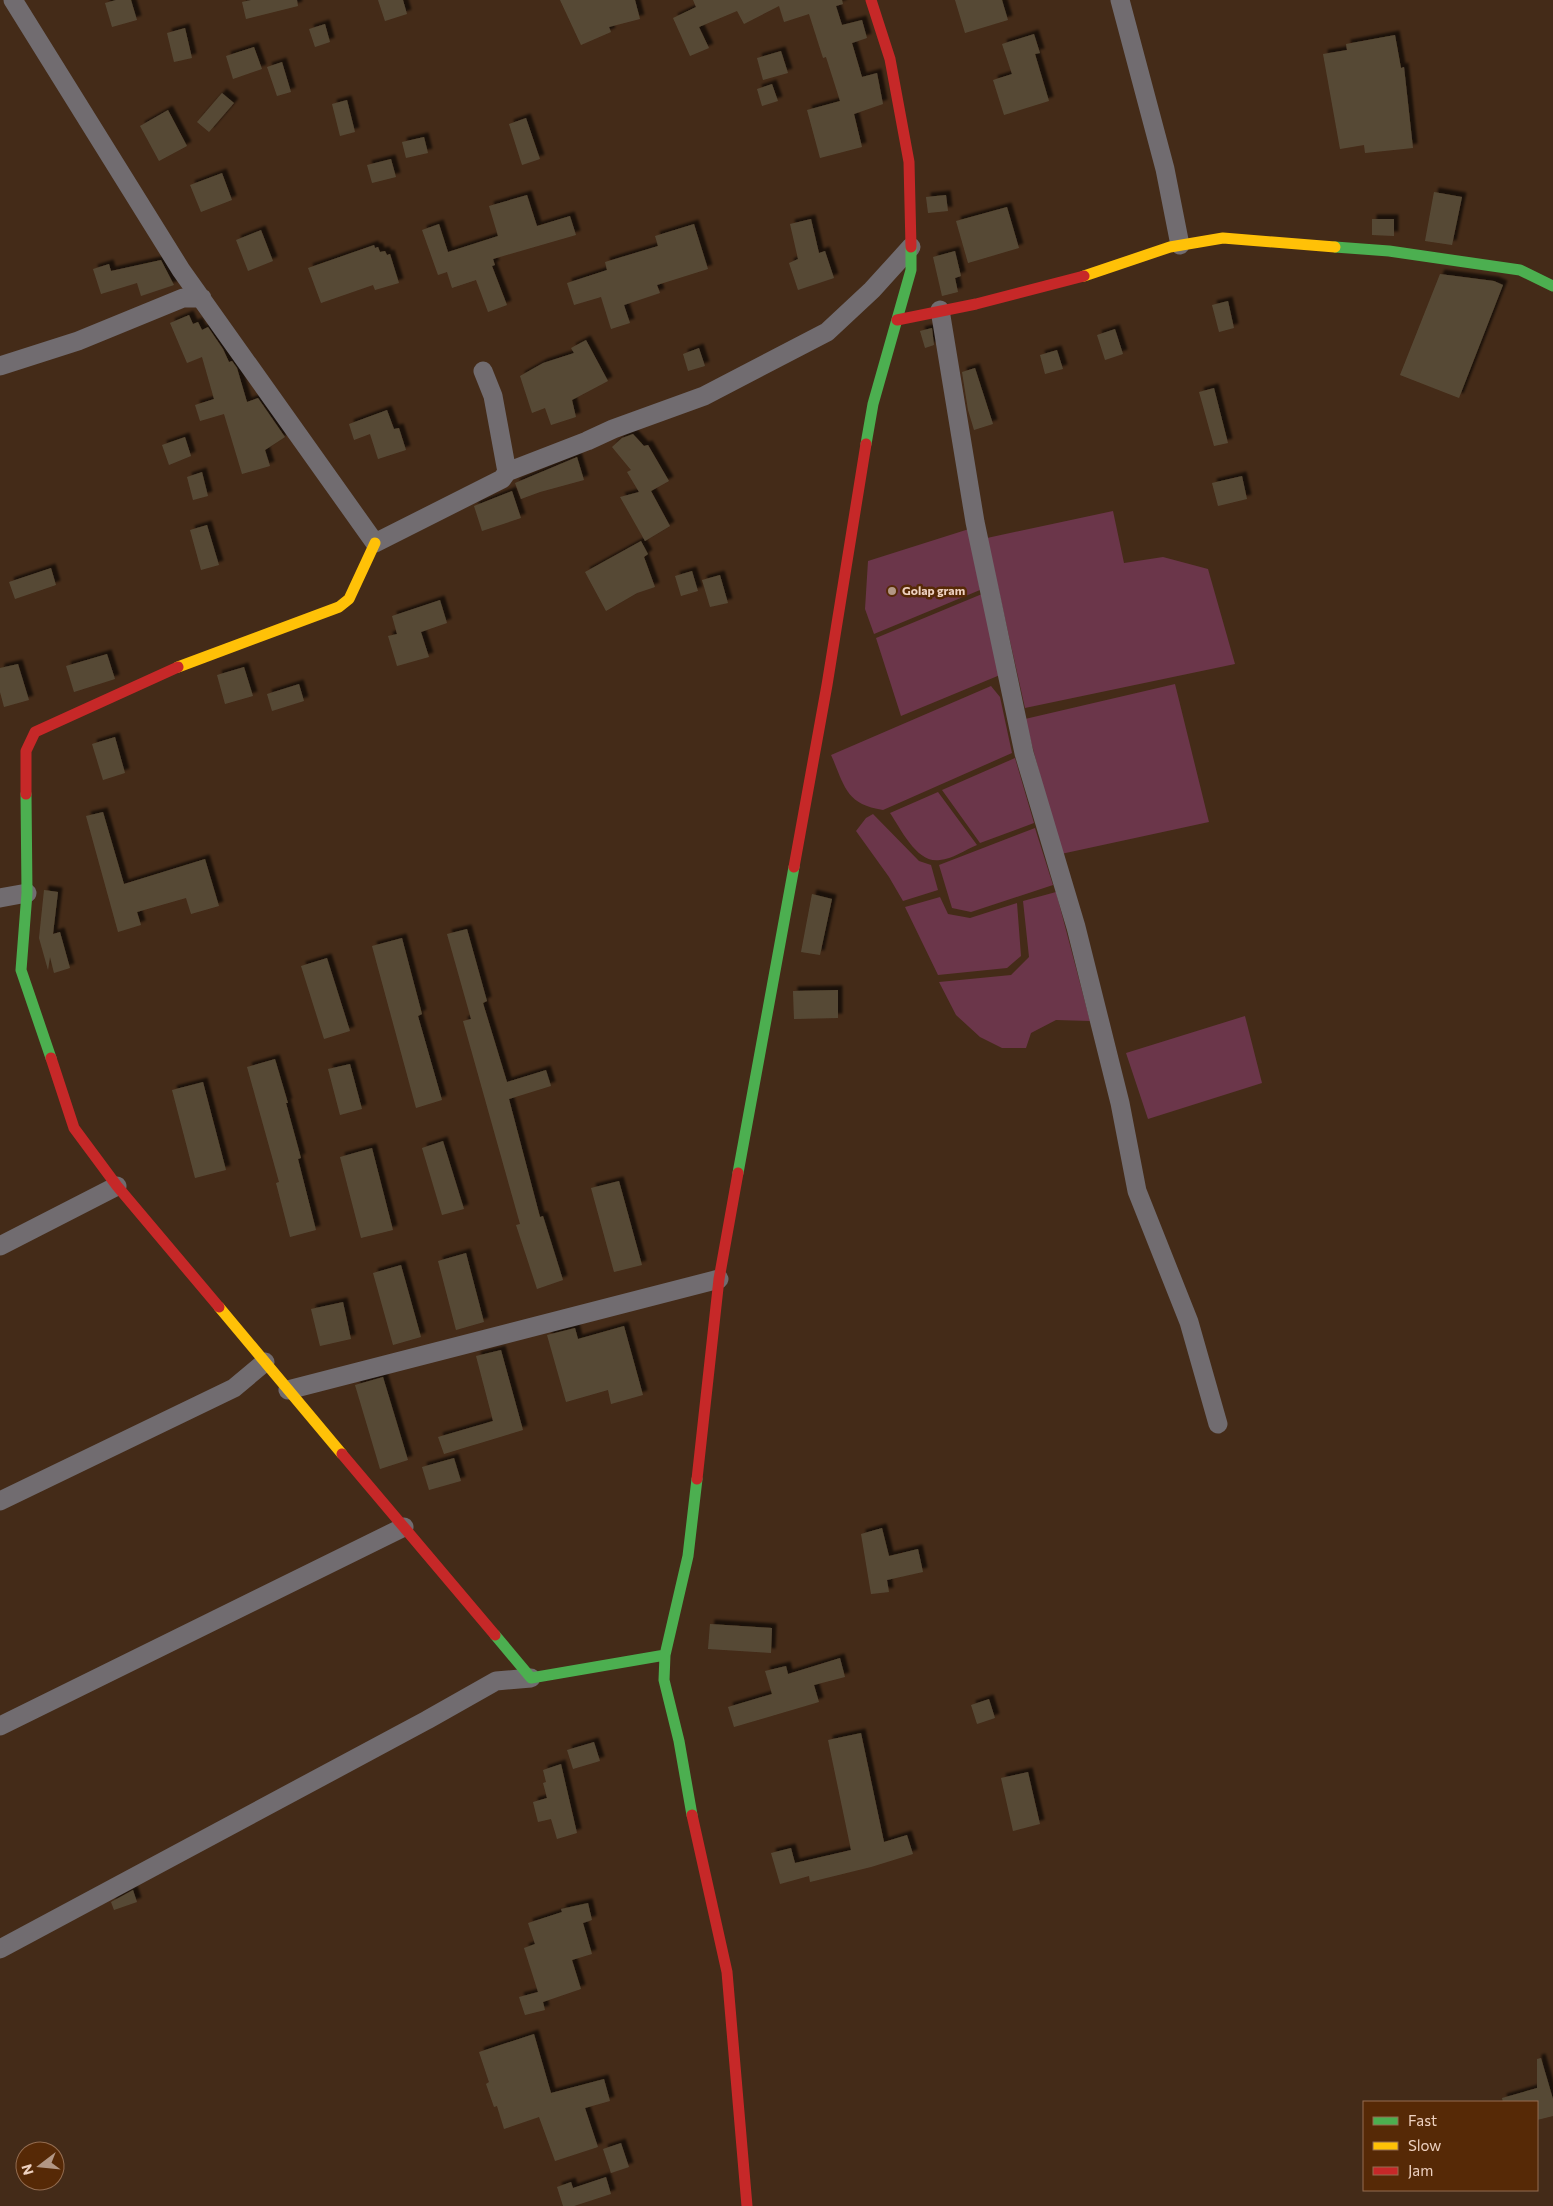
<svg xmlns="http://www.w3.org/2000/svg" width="1553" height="2206" viewBox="0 0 1553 2206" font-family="Commissioner,sans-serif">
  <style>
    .green { fill: #6b364a }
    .building { fill: #574a36; filter: url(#shadow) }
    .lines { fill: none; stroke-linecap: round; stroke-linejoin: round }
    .street { stroke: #716c70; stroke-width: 19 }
    .fast { stroke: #4caf50; stroke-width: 11 }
    .slow { stroke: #ffc107; stroke-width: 11 }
    .jam { stroke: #c62828; stroke-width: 11 }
    .poi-dot { fill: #b29785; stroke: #562906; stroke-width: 2 }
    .labels { text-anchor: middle; stroke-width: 5; stroke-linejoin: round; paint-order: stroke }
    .poi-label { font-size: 12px; font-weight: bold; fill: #eed1c0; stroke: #562906; text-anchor: start }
  </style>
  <defs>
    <filter id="shadow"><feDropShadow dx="4.5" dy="-4.5" stdDeviation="1" flood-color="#0009"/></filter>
  </defs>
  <rect width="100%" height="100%" fill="#442b18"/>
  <path class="green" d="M1113,511L1124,563L1163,557L1208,569L1235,664L1025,708L987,538Z
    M969,529L980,590L874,634L865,609L868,561Z
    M982,594L1000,675L901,716L876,638Z
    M1175,684L1209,822L1061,854L1025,719Z
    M991,686L1000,697L1012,753L883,810C845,804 845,786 831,755Z
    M1015,758L1034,823L980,843L942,790Z
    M938,792L977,845C965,850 952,859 940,860C917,864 901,829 890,813Z
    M873,814L919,861L931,865L938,890L903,901L889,877L856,831L866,818Z
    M1035,828L1053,885L971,912L952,908L939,865Z
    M1056,892L1090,1021L1056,1020L1031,1033L1026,1048H1002L980,1037L956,1015L939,982L1011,975L1029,957L1023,901Z
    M940,897L948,914L970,918L1017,903L1021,956L1007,968L938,975L905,907Z
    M1245,1016L1262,1083L1148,1119L1126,1053Z"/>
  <path class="building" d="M116,0H131L137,20L112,27L105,3Z
    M251,0H297L298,6L246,19L242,2Z
    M378,0H403L407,14L385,21Z
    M560,0H635L640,19L609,27L611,32L581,45Z
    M693,0H842L843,4L836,6L842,25L862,20L867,38L852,43L862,77L877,73L883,104L854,114L862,147L820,158L807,110L840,101L826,57L823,58L809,14L784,22L779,6L744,24L737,11L699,27L709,48L690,56L673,18L696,7Z
    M955,0H1002L1008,20L965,33Z
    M325,24L330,42L315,47L309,29Z
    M185,28L192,58L174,62L167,33Z
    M1034,34L1040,53L1035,54L1049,101L1004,115L993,80L1012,74L1002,44Z
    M1395,35L1401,68L1404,67L1413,148L1365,153L1364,145L1340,149L1323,54L1347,50L1346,44Z
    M254,47L262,69L233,79L226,56Z
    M781,51L788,73L763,80L757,58Z
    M282,62L291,92L277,96L267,67Z
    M772,84L778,101L762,106L757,89Z
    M222,93L234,103L209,132L197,122Z
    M347,100L355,132L340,136L332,104Z
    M168,110L187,146L159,161L140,126Z
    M526,118L540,159L522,165L509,124Z
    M424,137L428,153L406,158L402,142Z
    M391,159L396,177L372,183L367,165Z
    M222,173L232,200L201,212L190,185Z
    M1434,192L1462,197L1452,245L1425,241Z
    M527,195L537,226L570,216L576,235L493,259L495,265L492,266L507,305L488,312L476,280L452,288L447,272L438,275L422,230L439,224L448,252L498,236L489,206Z
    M946,195L948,211L928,213L926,197Z
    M1007,207L1019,248L968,263L956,221Z
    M811,219L819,253L825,251L834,278L798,290L789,263L798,259L790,224Z
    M1372,219H1394V236L1372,235Z
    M694,224L708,269L657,285L660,293L624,305L630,323L611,329L601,297L574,305L567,283L607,270L605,262L658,246L655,236Z
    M261,230L273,261L248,271L236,240Z
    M374,245L375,248L378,247L380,252L385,251L387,255L390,254L399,283L375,290L373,285L321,303L308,268Z
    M955,251L961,276L955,278L958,292L942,296L933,257Z
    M161,260L174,285L141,296L137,283L101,294L93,269L109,264L111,271Z
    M1440,274L1494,281L1503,285L1459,398L1400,375Z
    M1228,301L1234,328L1219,332L1212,305Z
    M189,315L193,324L198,322L202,330L208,327L223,349L229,362L232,361L237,368L247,402L258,398L285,437L265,450L270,466L242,474L224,414L200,421L195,405L214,399L202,357L187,363L170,323Z
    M932,328L934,345L925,348L920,331Z
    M1115,329L1123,354L1105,360L1097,335Z
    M586,340L608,381L572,400L576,417L551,425L545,408L532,413L520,376L543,363L574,353L571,348Z
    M699,348L705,366L688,371L683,354Z
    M1057,350L1063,369L1045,374L1040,355Z
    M975,368L993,424L974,430L968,410L962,372Z
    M1214,388L1228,443L1214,446L1199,392Z
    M387,410L394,429L399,428L406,450L378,459L370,434L354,440L349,424Z
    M633,434L644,446L648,445L669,481L651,491L670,526L645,541L620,497L639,492L627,472L631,470L612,447L622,438Z
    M185,437L191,456L169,465L162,445Z
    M577,457L584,480L540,492L521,499L515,483Z
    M202,472L208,496L193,500L187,477Z
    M1242,476L1247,499L1218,506L1212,483Z
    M512,491L521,518L482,531L474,506Z
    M207,525L219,565L201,570L190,530Z
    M641,541L648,554L644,557L655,587L637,593L606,611L585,572Z
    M51,568L56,585L15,599L9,582Z
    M692,571L698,591L681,596L675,576Z
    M720,575L728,603L710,607L702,580Z
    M440,600L447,623L421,632L429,657L397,666L388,636L397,634L392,616Z
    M107,654L115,679L74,692L66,666Z
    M18,664L29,700L4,707L0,692V668Z
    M244,667L253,696L225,704L217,675Z
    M299,684L304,701L272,711L267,694Z
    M115,737L125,773L103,780L92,744Z
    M103,812L124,884L205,859L219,906L191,914L186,898L137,912L141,925L118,932L86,816Z
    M44,890L58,892L53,934L60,932L70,968L54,973L50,957L48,970L39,938Z
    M812,894L832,899L820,955L801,952Z
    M467,929L487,1001L483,1003L507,1082L546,1070L551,1086L509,1099L540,1217L543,1216L563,1280L537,1289L516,1225L520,1224L463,1021L471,1019L447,934Z
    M402,938L422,1014L418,1016L442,1100L416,1108L372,946Z
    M327,958L350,1031L324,1039L301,966Z
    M838,990V1018L794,1019L793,991Z
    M275,1059L288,1103H286L301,1158L298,1159L316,1230L290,1237L276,1183L279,1182L247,1067Z
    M350,1064L362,1109L340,1115L328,1069Z
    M203,1082L226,1170L195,1178L172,1090Z
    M443,1141L464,1209L442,1215L422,1148Z
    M372,1148L393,1230L361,1238L340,1157Z
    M619,1181L642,1265L614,1272L591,1188Z
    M466,1253L484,1322L456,1330L438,1261Z
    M401,1265L421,1337L393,1345L373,1273Z
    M343,1302L351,1339L320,1346L311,1309Z
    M624,1326L643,1395L611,1404L608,1390L566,1402L547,1335L575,1328L578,1339Z
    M501,1350L523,1430L444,1454L438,1437L493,1421L476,1356Z
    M383,1377L408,1460L380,1469L355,1385Z
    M454,1458L461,1481L429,1490L422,1467Z
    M882,1528L889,1556L918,1549L923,1572L887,1580L889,1592L871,1594L861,1534Z
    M710,1624L772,1628L771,1653L708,1649Z
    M840,1658L845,1677L814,1685L819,1702L734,1727L728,1707L772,1694L765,1671L786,1666L788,1674Z
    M989,1699L995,1718L977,1724L971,1705Z
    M861,1733L884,1842L907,1835L913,1854L871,1867L810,1882L809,1876L780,1884L771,1853L791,1848L795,1863L851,1850L828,1740Z
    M594,1742L600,1761L573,1769L567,1750Z
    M561,1764L577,1833L557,1839L551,1819L538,1822L533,1802L547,1798L543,1783L546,1782L543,1770Z
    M1028,1772L1040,1824L1013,1831L1001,1778Z
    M133,1890L137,1902L114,1910L111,1902Z
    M588,1903L592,1920L583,1923L592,1954L572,1960L581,1989L543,2002L545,2010L525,2015L519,1997L538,1992L524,1948L535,1944L528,1923L562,1912L561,1909Z
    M534,2034L551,2093L604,2079L610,2101L585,2108L598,2147L555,2161L539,2117L504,2129L497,2106L494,2107L486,2084L489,2082L479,2052Z
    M1541,2058L1553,2099V2116L1537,2120V2102H1503L1502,2098L1537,2088V2059Z
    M621,2143L629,2167L611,2173L603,2149Z
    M606,2177L611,2194L574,2206H563L557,2187L571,2182L573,2188Z"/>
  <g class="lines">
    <path class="street" d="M13,0L181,270L375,543L502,479L507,472L493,396L483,371
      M1120,0L1165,169L1180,245
      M940,310L975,522L1024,753L1076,927L1120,1103L1137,1191L1189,1322L1218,1424
      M0,366L78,341L183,298H202
      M507,472L587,441L613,429L704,396L827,332L872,290L911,247
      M0,898L27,893
      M0,1246L117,1186
      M288,1390L719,1279
      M0,1501L234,1388L265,1362
      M0,1726L404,1527
      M0,1949L427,1720L496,1681L531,1678"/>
    <path class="fast" d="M1335,247L1389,251L1520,270L1553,286
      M866,444L873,404L911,270V247
      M26,794L27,893L21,970L51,1058
      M738,1173L794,867
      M495,1635L531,1678L665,1655
      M692,1815L679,1741L664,1680L665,1655L688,1556L697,1479"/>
    <path class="slow" d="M1084,276L1170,247L1223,238L1335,247
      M178,667L339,607L349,599L375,543
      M219,1307L342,1454"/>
    <path class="jam" d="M871,0L890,59L909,162L911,247
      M897,320L976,304L1084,276
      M26,794V751L35,732L178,667
      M794,867L827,685L866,444
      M51,1058L74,1128L117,1186L219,1307
      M342,1454L495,1635
      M697,1479L719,1279L738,1173
      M692,1815L727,1972L747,2206"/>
  </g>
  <circle class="poi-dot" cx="892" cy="591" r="5"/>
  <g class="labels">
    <g class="poi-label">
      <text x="902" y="595">Golap gram</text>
    </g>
  </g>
  <rect x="1363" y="2101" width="175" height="90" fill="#562906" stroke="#936c50"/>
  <rect x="1373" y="2117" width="25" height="8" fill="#4caf50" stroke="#936c50"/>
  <text x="1408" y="2126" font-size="15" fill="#eed1c0">Fast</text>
  <rect x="1373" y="2142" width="25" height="8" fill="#ffc107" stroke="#936c50"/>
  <text x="1408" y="2151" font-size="15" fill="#eed1c0">Slow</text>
  <rect x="1373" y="2167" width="25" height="8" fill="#c62828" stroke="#936c50"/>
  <text x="1408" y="2176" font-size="15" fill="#eed1c0">Jam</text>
  <g transform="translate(40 2166) rotate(254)"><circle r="24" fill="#562906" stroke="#936c50"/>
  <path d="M0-4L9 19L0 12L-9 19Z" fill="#b29785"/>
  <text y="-8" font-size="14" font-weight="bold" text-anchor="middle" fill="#eed1c0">N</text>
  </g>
</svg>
